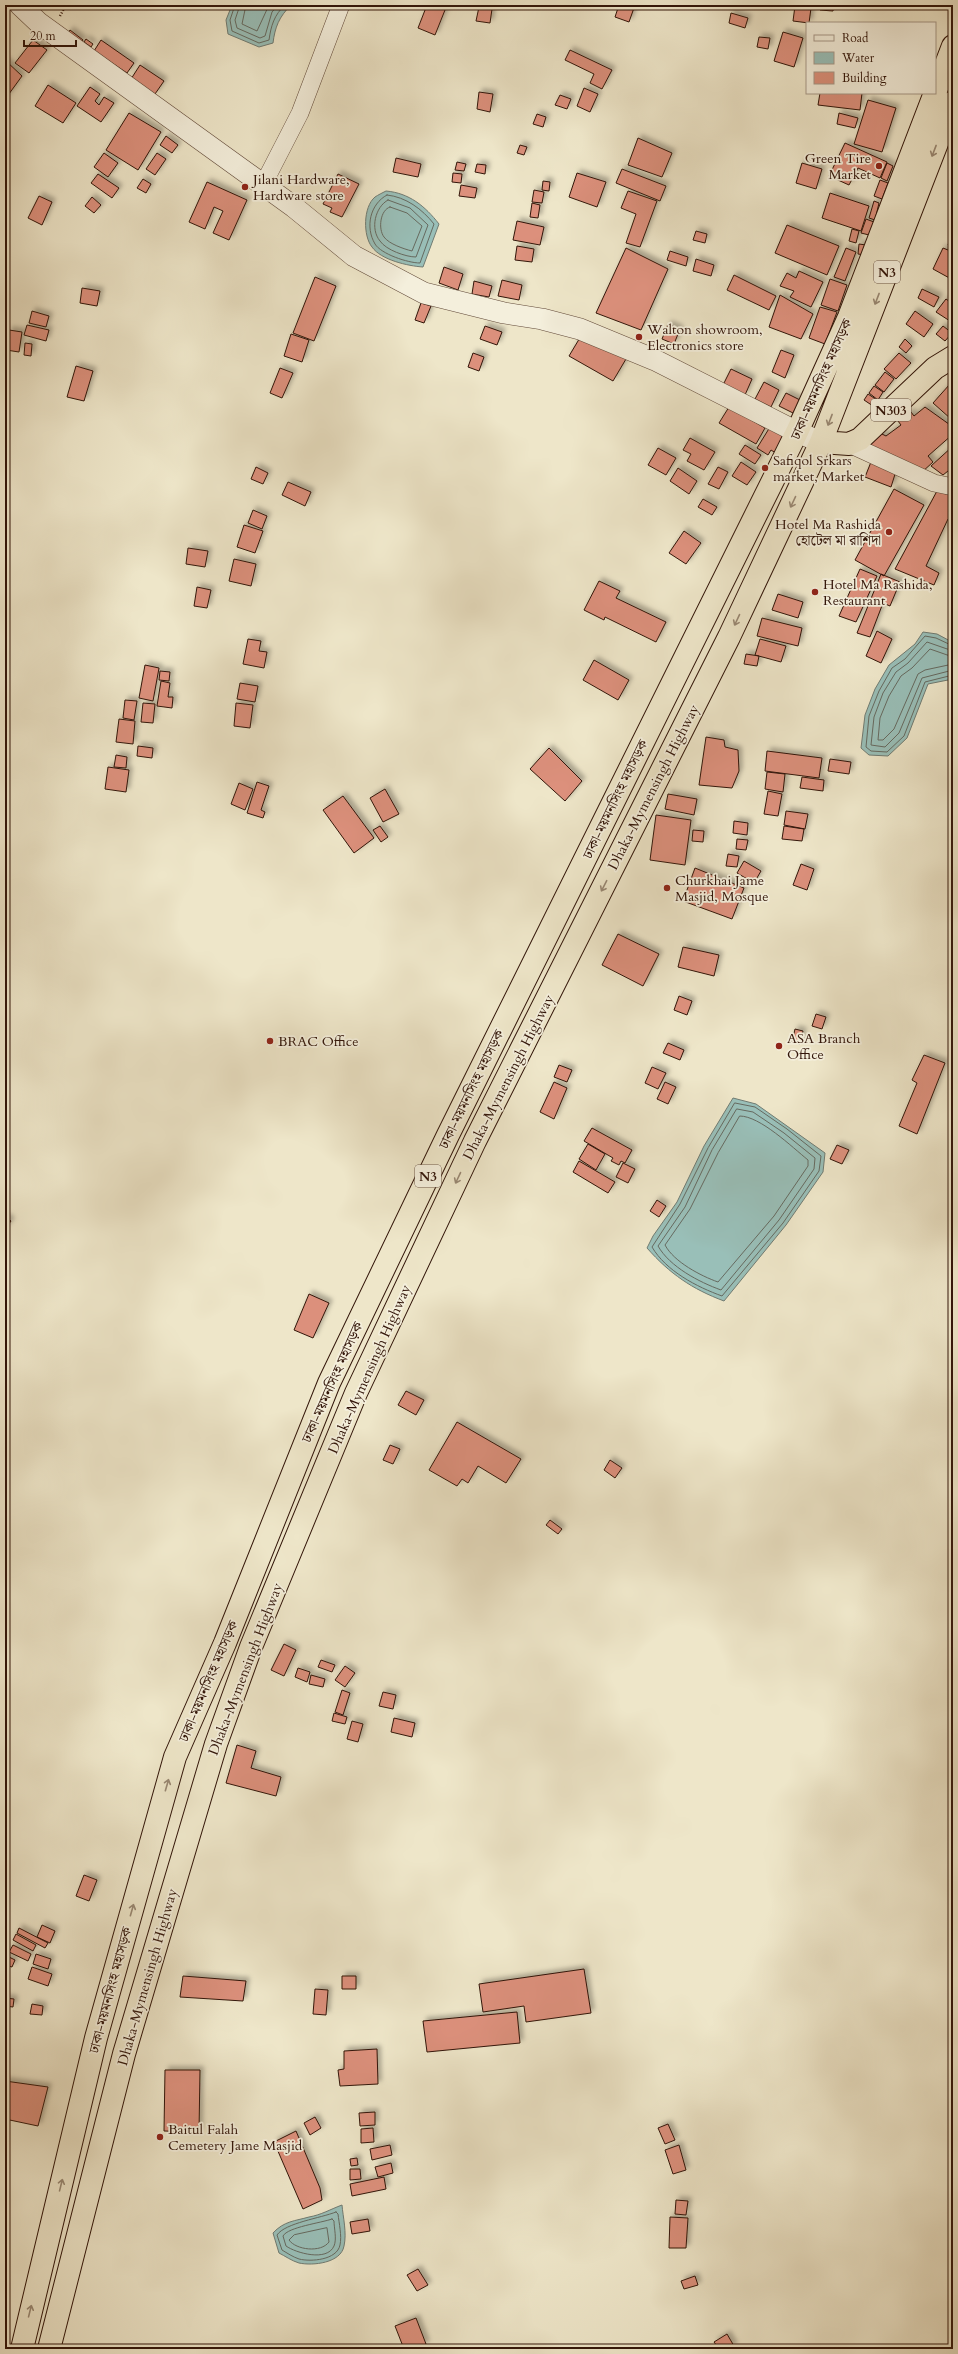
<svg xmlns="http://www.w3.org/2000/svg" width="958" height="2354" viewBox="0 0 958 2354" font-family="Cardo,'Noto Serif Bengali',serif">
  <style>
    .water { fill: #99bfb8; stroke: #707b72 }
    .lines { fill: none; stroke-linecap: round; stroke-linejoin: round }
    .shore { stroke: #666a60; stroke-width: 1 }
    .building { fill: #dc907b; stroke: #321509; filter: url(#shadow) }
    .minor-casing { stroke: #614939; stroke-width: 18 }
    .tertiary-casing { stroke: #614939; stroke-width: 22 }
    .trunk-casing { stroke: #321509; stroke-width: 24 }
    .path { stroke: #321509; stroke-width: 2.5; stroke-dasharray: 1 2; stroke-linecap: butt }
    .minor { stroke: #f4efdc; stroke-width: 17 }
    .tertiary { stroke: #f4efdc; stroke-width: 21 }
    .trunk { stroke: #eee6c9; stroke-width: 22 }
    .oneway { stroke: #998873 }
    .poi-dot { fill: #8f2418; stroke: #f4efdc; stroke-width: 1.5 }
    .labels { text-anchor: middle; stroke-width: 3.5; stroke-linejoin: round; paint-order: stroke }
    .shield { fill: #f4efdc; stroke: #6c5648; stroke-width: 1 }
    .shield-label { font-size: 13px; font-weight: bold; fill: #321509 }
    .poi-label { font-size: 14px; fill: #321509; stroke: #f4efdc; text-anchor: start }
    .street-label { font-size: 14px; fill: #321509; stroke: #f4efdc }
  </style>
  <defs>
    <filter id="shadow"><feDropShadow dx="3.5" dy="-3.5" stdDeviation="2" flood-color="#0004"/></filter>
  </defs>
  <rect width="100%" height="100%" fill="#eee6c9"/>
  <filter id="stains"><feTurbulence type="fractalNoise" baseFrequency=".005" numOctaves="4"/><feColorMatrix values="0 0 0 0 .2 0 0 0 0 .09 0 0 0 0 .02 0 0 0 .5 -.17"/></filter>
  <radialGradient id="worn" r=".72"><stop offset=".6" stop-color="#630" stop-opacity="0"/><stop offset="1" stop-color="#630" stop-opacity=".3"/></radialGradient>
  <path class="water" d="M232,5H291C279,17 275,27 273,43L259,47L228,34L226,20Z
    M386,191C409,193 425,206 439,224L423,267C408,266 381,260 372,247C363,236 363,207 375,197C378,195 382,193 386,191Z
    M923,632L937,634L952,642L953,679L928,684L907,738L888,756L869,755L861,748L865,715L875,689L889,665L915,644Z
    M733,1098L756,1104L825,1153L823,1172L786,1225L724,1301C692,1289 670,1274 647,1248L653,1236L677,1202L704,1146Z
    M342,2205C343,2217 347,2233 344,2246C341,2263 313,2266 299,2263C292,2261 285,2256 279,2253L273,2233C284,2221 295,2221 309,2217C321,2215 331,2209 342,2205Z"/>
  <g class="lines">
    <path class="shore" d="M235,5L230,20L232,31L259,43L269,40C271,26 274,15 285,5
      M240,5L235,20L237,28L260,38L265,36L272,12L278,5
      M246,5L242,24L257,31L269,5
      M387,195C406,197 422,209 434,224L420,263C408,263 381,254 375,244C365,227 370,204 387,195Z
      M388,200L410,208L428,225L416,257C406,257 386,250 380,241C370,229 375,207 388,200Z
      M390,207L407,213L422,226L412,251C404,249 389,244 384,237C378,229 380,210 390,207Z
      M953,646L936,638L925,636L905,659L892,668L879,691L869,716L866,747L871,751L887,752L904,736L925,682L953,675
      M953,651L927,642L908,663L896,672L883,693L874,717L871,745L885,747L899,733L922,678L953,670
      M953,657L930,649L912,668L901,676L889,696L880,718L878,740H883L894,729L918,674L925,670L953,664
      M735,1103L755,1107L787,1129L821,1156L819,1171L783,1223L722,1296C697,1287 666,1271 652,1247L680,1204L708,1148Z
      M737,1109L753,1112L784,1133L815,1158L814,1169L779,1220L721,1290C699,1282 670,1267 658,1246L685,1207L712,1150Z
      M740,1116C760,1116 792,1147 808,1160V1166L774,1216L718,1282C701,1276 674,1262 665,1245L690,1209L718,1153Z
      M336,2212L338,2214C339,2223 342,2236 340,2245C337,2260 311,2262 299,2259C293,2257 287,2253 282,2250L277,2235C285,2223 321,2218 336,2212Z
      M332,2219L334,2221C334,2228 337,2239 334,2246C327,2262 296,2253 286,2246L283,2236C288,2227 321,2223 332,2219Z
      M327,2228L329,2242C321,2253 296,2250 289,2240L294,2235Z"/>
  </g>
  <path class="building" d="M427,5H447L435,35L418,28Z
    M619,5H635L629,22L615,17Z
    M821,5H834L833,11L820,10Z
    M917,5H930L929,9Z
    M795,6L811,8L809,23L793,21Z
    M479,7L492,9L490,23L476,21Z
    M731,13L748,18L745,28L729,23Z
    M70,30L83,40L78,47L65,38Z
    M783,32L803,38L794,67L774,61Z
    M759,37L770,38L768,49L757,47Z
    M86,39L93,44L91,47L84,42Z
    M33,40L47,50L29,73L15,63Z
    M101,40L134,63L127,73L94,51Z
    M570,50L612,70L602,89L590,83L594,74L565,60Z
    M5,60L22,76L6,98L5,97Z
    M140,65L164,81L155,94L131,79Z
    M48,85L76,103L63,123L35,106Z
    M90,87L100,94L95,101L99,105L104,97L114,103L101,122L77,106Z
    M584,88L598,94L590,112L577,106Z
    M479,92L493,94L490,112L477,109Z
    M820,93H862L860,110L818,105Z
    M560,95L571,99L567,109L555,105Z
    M868,100L896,108L882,152L854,144Z
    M129,113L161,132L138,170L106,150Z
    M839,113L858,118L855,128L837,124Z
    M537,114L546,117L543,127L533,124Z
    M166,136L178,145L172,153L160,145Z
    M638,138L672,153L662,177L628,165Z
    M845,143L887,162L880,178L858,168L849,185L829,176Z
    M520,145L527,147L524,155L517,153Z
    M104,153L118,163L108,177L94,167Z
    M157,153L166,159L155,175L146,169Z
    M396,158L421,164L418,177L393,172Z
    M457,162L466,164L464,171L455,170Z
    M802,163L822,169L816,189L796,183Z
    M887,163L893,166L887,181L881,178Z
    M477,164L486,165L485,174L475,172Z
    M622,169L666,186L660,201L616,183Z
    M453,173L462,174L461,183L452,182Z
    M577,173L606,182L597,207L569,197Z
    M98,174L119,188L112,198L91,183Z
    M338,174L359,184L342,217L330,212L332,208L323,204Z
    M143,179L151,184L146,193L137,188Z
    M880,180L888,183L882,199L874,196Z
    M543,181L550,182L549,191L542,190Z
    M207,182L247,200L229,240L213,233L223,211L214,207L205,229L189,222Z
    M461,185L477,188L475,198L459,196Z
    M534,190L544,192L542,203L532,202Z
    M628,191L657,201L640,247L626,243L636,214L621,208Z
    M830,193L869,206L861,231L822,218Z
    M39,196L52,202L42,225L28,218Z
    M92,197L101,205L94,213L85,206Z
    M874,201L879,203L875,220L869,218Z
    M532,203L540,205L538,218L530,217Z
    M866,219L874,222L869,235L861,233Z
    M517,221L544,227L540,245L513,240Z
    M787,225L839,246L827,275L775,253Z
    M852,229L859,231L856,243L849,241Z
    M696,231L707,234L705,243L693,240Z
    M953,235V248L948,245Z
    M859,244L866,245L865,255L858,254Z
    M517,246L534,249L532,262L515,260Z
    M626,248L668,269L641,330L596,313Z
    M846,248L856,252L845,281L834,277Z
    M943,248L953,252V280L933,269Z
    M670,251L688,257L686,266L667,260Z
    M696,259L714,265L711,276L693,271Z
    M444,267L463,274L458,290L439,283Z
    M799,271L823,282L811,307L790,297L794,291L780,286L787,273L796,278Z
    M734,275L776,296L769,310L727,290Z
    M315,277L336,286L314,341L293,333Z
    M830,279L847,285L838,311L821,305Z
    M502,280L522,285L519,300L498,296Z
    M474,281L492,286L489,297L472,294Z
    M82,288L100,291L97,306L80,303Z
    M922,289L939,297L934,307L918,298Z
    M780,295L813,314L801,339L769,327Z
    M946,299L953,304V323L936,312Z
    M421,303L431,306L424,323L415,320Z
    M820,307L837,312L825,344L809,338Z
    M32,311L49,316L46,327L29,323Z
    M915,311L933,324L924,337L906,324Z
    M668,324L680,329L674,344L662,339Z
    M27,325L49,330L46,341L24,335Z
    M485,326L502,332L497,345L480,339Z
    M943,326L952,333L945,341L936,334Z
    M9,330L22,332L19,352L6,350Z
    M291,334L309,340L302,362L284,356Z
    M581,336L626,359L613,381L569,356Z
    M905,339L912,346L906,353L899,347Z
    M25,343L32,344L31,356L24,355Z
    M781,350L794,355L785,378L772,372Z
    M473,353L484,357L479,371L468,367Z
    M899,353L911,363L896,379L884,369Z
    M76,366L93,371L84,401L67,397Z
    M280,368L293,373L282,398L270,393Z
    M731,369L752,379L745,395L723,385Z
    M885,372L894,379L884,392L875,385Z
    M764,382L779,390L771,407L755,399Z
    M950,384L953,386L951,419L933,403Z
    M874,386L883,392L878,400L869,393Z
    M786,393L800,400L793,413L779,406Z
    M868,394L877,400L873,406L864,400Z
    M729,407L765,428L756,444L719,423Z
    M925,407L953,427V434L928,456L933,462L921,473L867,443L880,433L886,436L901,425L898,421L911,412L914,416Z
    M770,427L789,438L779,455L771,450L768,455L757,448Z
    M690,438L715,452L704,470L687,461L691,454L683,450Z
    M745,445L761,455L755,464L739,454Z
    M953,446V467L943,475L931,466Z
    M658,448L676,458L666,475L648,465Z
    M741,462L756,472L747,485L732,476Z
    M871,462L896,471L891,487L865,477Z
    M256,467L268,473L263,484L251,479Z
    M718,467L728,472L719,489L708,484Z
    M678,468L697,481L689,494L670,481Z
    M288,482L311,492L305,506L282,495Z
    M894,489L924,505L884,576L855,560Z
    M937,491L953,496V519H948L926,566L939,573L934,585L895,569Z
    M703,499L717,507L712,515L698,507Z
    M253,510L267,516L262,529L248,523Z
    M244,525L263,531L255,553L237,547Z
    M684,531L701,543L686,564L669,553Z
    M188,548L208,551L205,567L186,564Z
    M234,559L256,564L251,586L229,581Z
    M860,569L877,576L856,622L839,616Z
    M881,574L900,582L890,606L883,603L870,637L857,633Z
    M599,581L620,591L616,598L666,622L656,642L605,617L604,620L584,610Z
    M197,587L211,590L207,608L194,606Z
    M778,594L803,602L798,618L772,610Z
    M762,618L802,628L798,646L757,636Z
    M877,631L892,639L881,663L866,656Z
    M248,639L261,641L259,651L267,652L264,668L243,664Z
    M760,639L786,646L781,662L755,655Z
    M746,654L759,656L757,666L744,664Z
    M594,660L629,680L618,700L583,680Z
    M145,665L159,668L153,701L139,698Z
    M160,671L170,672L169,681L159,680Z
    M161,681L170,683L168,697H173L172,708L157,706Z
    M240,683L258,686L255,702L237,699Z
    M125,700L137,701L134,720L123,718Z
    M143,703L155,704L153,723L141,722Z
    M236,703L253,705L250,728L234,726Z
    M119,719L135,721L133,744L116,742Z
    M706,737L724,740L725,747L738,750L739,771L732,788L699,785Z
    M138,746L153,748L152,758L137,756Z
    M549,748L582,781L565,801L530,769Z
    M767,751L822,758L819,778L765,771Z
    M116,755L127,757L126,768L114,767Z
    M830,759L851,762L849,774L828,771Z
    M108,767L129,770L126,792L105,789Z
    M767,772L785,774L783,792L765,789Z
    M802,777L824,780L823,791L800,788Z
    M257,782L269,786L261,810L265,812L263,818L247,813Z
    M239,783L253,789L245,810L231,804Z
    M385,789L399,814L383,822L370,798Z
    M768,791L782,794L778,816L764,814Z
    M668,794L697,799L694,815L665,809Z
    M343,796L374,838L354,853L323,810Z
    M786,811L808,814L805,829L784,825Z
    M656,815L691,820L685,865L650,860Z
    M734,821L748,823L747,835L733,833Z
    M380,826L388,837L381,842L373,830Z
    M784,826L804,829L802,841L782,839Z
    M693,830L704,831L703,842L692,841Z
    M737,839L748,840L746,850L736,849Z
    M728,854L739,856L737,867L726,866Z
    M744,861L761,871L754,883L737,873Z
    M801,864L814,869L807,890L793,885Z
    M695,868L744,888L732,919L683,901Z
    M618,934L659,954L643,986L602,965Z
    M683,947L719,955L714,976L678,967Z
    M679,996L692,1001L687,1015L674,1010Z
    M816,1014L826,1017L822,1029L812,1026Z
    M795,1029L803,1031L800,1044L792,1042Z
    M668,1043L684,1050L680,1060L663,1053Z
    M924,1055L945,1063L917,1134L899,1126L917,1083L912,1080Z
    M559,1065L572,1070L567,1082L554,1077Z
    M652,1067L666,1073L658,1089L645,1083Z
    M554,1082L567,1088L554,1119L540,1112Z
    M665,1082L676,1087L668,1104L657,1099Z
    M592,1128L632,1150L625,1163L621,1161L619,1165L611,1161L613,1158L584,1141Z
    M588,1144L605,1154L596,1170L579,1159Z
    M837,1145L849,1150L842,1164L830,1159Z
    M579,1161L615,1182L608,1193L573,1172Z
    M623,1163L635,1169L628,1183L616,1177Z
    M657,1200L666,1206L659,1217L650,1211Z
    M5,1216L11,1221L5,1229Z
    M309,1294L329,1303L313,1338L294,1330Z
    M406,1391L424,1400L416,1415L398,1405Z
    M457,1422L521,1459L506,1483L478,1466L468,1483L462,1479L457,1486L429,1470Z
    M390,1445L400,1449L393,1464L383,1460Z
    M610,1460L622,1468L615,1478L604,1470Z
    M550,1520L562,1529L558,1534L546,1525Z
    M284,1644L296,1650L284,1676L271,1670Z
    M321,1660L335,1665L332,1672L318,1667Z
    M345,1666L355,1673L345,1687L335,1680Z
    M298,1668L310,1672L307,1682L295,1677Z
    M311,1675L325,1679L323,1687L309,1684Z
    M342,1690L350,1693L343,1715L335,1712Z
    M383,1692L396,1695L393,1709L379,1706Z
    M334,1713L347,1717L345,1724L332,1721Z
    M394,1718L415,1723L412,1737L391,1732Z
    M352,1721L363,1724L358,1742L347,1739Z
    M237,1745L256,1751L251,1768L281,1777L276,1796L226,1783Z
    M84,1875L97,1880L89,1901L76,1896Z
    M42,1925L55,1931L50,1943L37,1937Z
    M19,1928L48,1943L45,1948L17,1933Z
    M16,1934L36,1945L33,1951L13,1940Z
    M13,1945L31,1954L28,1961L9,1952Z
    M36,1954L51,1959L48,1969L33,1964Z
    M5,1955L15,1960L12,1967L5,1965Z
    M32,1967L52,1974L48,1986L28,1979Z
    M584,1969L591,2013L526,2022L524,2006L483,2012L479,1984Z
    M183,1976L246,1981L243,2001L180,1997Z
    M342,1976H356V1989H342Z
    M315,1989L328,1990L326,2015L313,2014Z
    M5,1998L14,1999L13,2007L5,2006Z
    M32,2004L43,2006L42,2015L30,2014Z
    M517,2012L520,2043L427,2052L423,2021Z
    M377,2049L378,2084L340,2086L338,2070L344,2069V2051Z
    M165,2070H200L199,2132L164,2131Z
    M5,2081L48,2087L38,2126L5,2119Z
    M375,2112V2125L360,2126L359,2113Z
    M315,2117L321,2128L310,2135L304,2123Z
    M668,2124L675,2140L665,2144L658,2128Z
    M373,2128L374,2142L361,2143V2129Z
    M296,2131L320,2188L322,2200L303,2209L274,2142Z
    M390,2145L392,2155L372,2160L370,2149Z
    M679,2145L686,2170L673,2174L665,2150Z
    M357,2158L358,2165L351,2166L350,2159Z
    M391,2163L393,2173L378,2177L375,2167Z
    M350,2169H360L361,2179L350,2180Z
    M384,2177L386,2189L352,2196L350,2184Z
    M676,2200L688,2201L686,2215L675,2214Z
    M670,2217L688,2218L686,2248H669Z
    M368,2219L370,2231L352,2234L350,2222Z
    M418,2269L428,2285L417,2291L407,2275Z
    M695,2276L698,2285L684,2289L681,2281Z
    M416,2318L426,2344L413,2349H404L395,2326Z
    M727,2334L734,2346L728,2349H719L714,2342Z"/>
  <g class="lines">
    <g class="minor-casing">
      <path id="minor" d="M263,185L300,113L341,5
        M849,444L934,483L953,487"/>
    </g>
    <g class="tertiary-casing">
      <path id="tertiary" d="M20,5L39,23L294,207L354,256L424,293L504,313L542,319L580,329L655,360L797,432L821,442"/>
    </g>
    <g class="trunk-casing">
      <path id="trunk" d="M821,442L849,444L860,439L935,368L953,357
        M22,2349L96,2038L175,1757L225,1643L329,1383L448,1135L797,432L849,317L953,46
        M49,2349L124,2054L216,1744L251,1647L356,1393L475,1141L729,637L821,442L953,102"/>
    </g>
    <path class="path" d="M60,16L66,5"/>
    <use href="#minor" class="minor"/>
    <use href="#tertiary" class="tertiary"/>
    <use href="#trunk" class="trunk"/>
  </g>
  <defs><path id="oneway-shaft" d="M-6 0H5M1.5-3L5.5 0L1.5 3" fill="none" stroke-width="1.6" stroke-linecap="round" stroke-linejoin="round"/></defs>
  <g class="oneway">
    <use href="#oneway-shaft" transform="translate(934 151) rotate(111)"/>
    <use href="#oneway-shaft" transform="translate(877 299) rotate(111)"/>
    <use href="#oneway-shaft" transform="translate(830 420) rotate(111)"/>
    <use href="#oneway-shaft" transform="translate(793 502) rotate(115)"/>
    <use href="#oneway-shaft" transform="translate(737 620) rotate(115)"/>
    <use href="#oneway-shaft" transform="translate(604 886) rotate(117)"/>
    <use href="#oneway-shaft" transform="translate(458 1178) rotate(115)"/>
    <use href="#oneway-shaft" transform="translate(167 1785) rotate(-74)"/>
    <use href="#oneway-shaft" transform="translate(132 1910) rotate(-74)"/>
    <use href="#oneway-shaft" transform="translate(61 2185) rotate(-76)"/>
    <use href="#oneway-shaft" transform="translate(30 2311) rotate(-76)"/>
  </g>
  <g class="poi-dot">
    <circle cx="879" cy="166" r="4"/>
    <circle cx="245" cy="187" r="4"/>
    <circle cx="639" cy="337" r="4"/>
    <circle cx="765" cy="468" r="4"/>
    <circle cx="889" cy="532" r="4"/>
    <circle cx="815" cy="592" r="4"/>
    <circle cx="667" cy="888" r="4"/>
    <circle cx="270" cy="1041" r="4"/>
    <circle cx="779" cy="1046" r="4"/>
    <circle cx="160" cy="2137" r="4"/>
  </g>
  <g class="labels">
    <g class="shield">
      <rect x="874" y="261" width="26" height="22" rx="3"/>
      <rect x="871" y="399" width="40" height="22" rx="3"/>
      <rect x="415" y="1165" width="26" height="22" rx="3"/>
    </g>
    <g class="shield-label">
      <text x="887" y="277">N3</text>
      <text x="891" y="415">N303</text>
      <text x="428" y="1181">N3</text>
    </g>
    <g class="poi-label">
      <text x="871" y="163" text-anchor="end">Green Tire<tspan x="871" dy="16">Market</tspan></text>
      <text x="253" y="184">Jilani Hardware,<tspan x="253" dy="16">Hardware store</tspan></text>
      <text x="647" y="334">Walton showroom,<tspan x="647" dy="16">Electronics store</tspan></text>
      <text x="773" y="465">Safiqol Srkars<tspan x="773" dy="16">market, Market</tspan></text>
      <text x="881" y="529" text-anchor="end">Hotel Ma Rashida<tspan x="881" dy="16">হোটেল মা রাশিদা</tspan></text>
      <text x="823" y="589">Hotel Ma Rashida,<tspan x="823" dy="16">Restaurant</tspan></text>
      <text x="675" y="885">Churkhai Jame<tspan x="675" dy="16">Masjid, Mosque</tspan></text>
      <text x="787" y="1043">ASA Branch<tspan x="787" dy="16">Office</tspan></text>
      <text x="278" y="1046">BRAC Office</text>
      <text x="168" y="2134">Baitul Falah<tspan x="168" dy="16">Cemetery Jame Masjid</tspan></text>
    </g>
    <g class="street-label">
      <text transform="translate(821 379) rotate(-66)" y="5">ঢাকা-ময়মনসিংহ মহাসড়ক</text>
      <text transform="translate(653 787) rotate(-63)" y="5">Dhaka-Mymensingh Highway</text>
      <text transform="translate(615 799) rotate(-64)" y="5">ঢাকা-ময়মনসিংহ মহাসড়ক</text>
      <text transform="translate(508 1077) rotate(-63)" y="5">Dhaka-Mymensingh Highway</text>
      <text transform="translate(471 1089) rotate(-64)" y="5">ঢাকা-ময়মনসিংহ মহাসড়ক</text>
      <text transform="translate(369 1369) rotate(-66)" y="5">Dhaka-Mymensingh Highway</text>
      <text transform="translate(332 1382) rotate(-66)" y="5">ঢাকা-ময়মনসিংহ মহাসড়ক</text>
      <text transform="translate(245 1669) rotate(-69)" y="5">Dhaka-Mymensingh Highway</text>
      <text transform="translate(208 1681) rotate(-67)" y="5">ঢাকা-ময়মনসিংহ মহাসড়ক</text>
      <text transform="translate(147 1977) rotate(-74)" y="5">Dhaka-Mymensingh Highway</text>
      <text transform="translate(110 1990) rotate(-75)" y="5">ঢাকা-ময়মনসিংহ মহাসড়ক</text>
    </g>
  </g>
  <rect width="958" height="2354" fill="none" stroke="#eee6c9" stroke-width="20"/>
  <rect x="6" y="6" width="946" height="2342" fill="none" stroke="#321509" stroke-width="2"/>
  <rect x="10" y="10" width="938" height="2334" fill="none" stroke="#321509"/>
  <rect x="806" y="22" width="130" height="72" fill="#f4efdc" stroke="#a69888"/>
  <rect x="814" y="35" width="20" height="6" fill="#f4efdc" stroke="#a69888"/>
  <text x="842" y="42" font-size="12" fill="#321509">Road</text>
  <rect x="814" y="52" width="20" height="12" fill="#99bfb8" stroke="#a69888"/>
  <text x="842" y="62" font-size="12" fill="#321509">Water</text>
  <rect x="814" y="72" width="20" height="12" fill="#dc907b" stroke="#a69888"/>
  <text x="842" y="82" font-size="12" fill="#321509">Building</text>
  <path d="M24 40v6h52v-6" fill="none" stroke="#321509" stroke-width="2"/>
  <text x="30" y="40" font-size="12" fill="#321509" stroke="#f4efdc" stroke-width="3" paint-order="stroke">20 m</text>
  <rect width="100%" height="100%" filter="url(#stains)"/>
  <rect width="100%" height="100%" fill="url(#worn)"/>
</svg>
